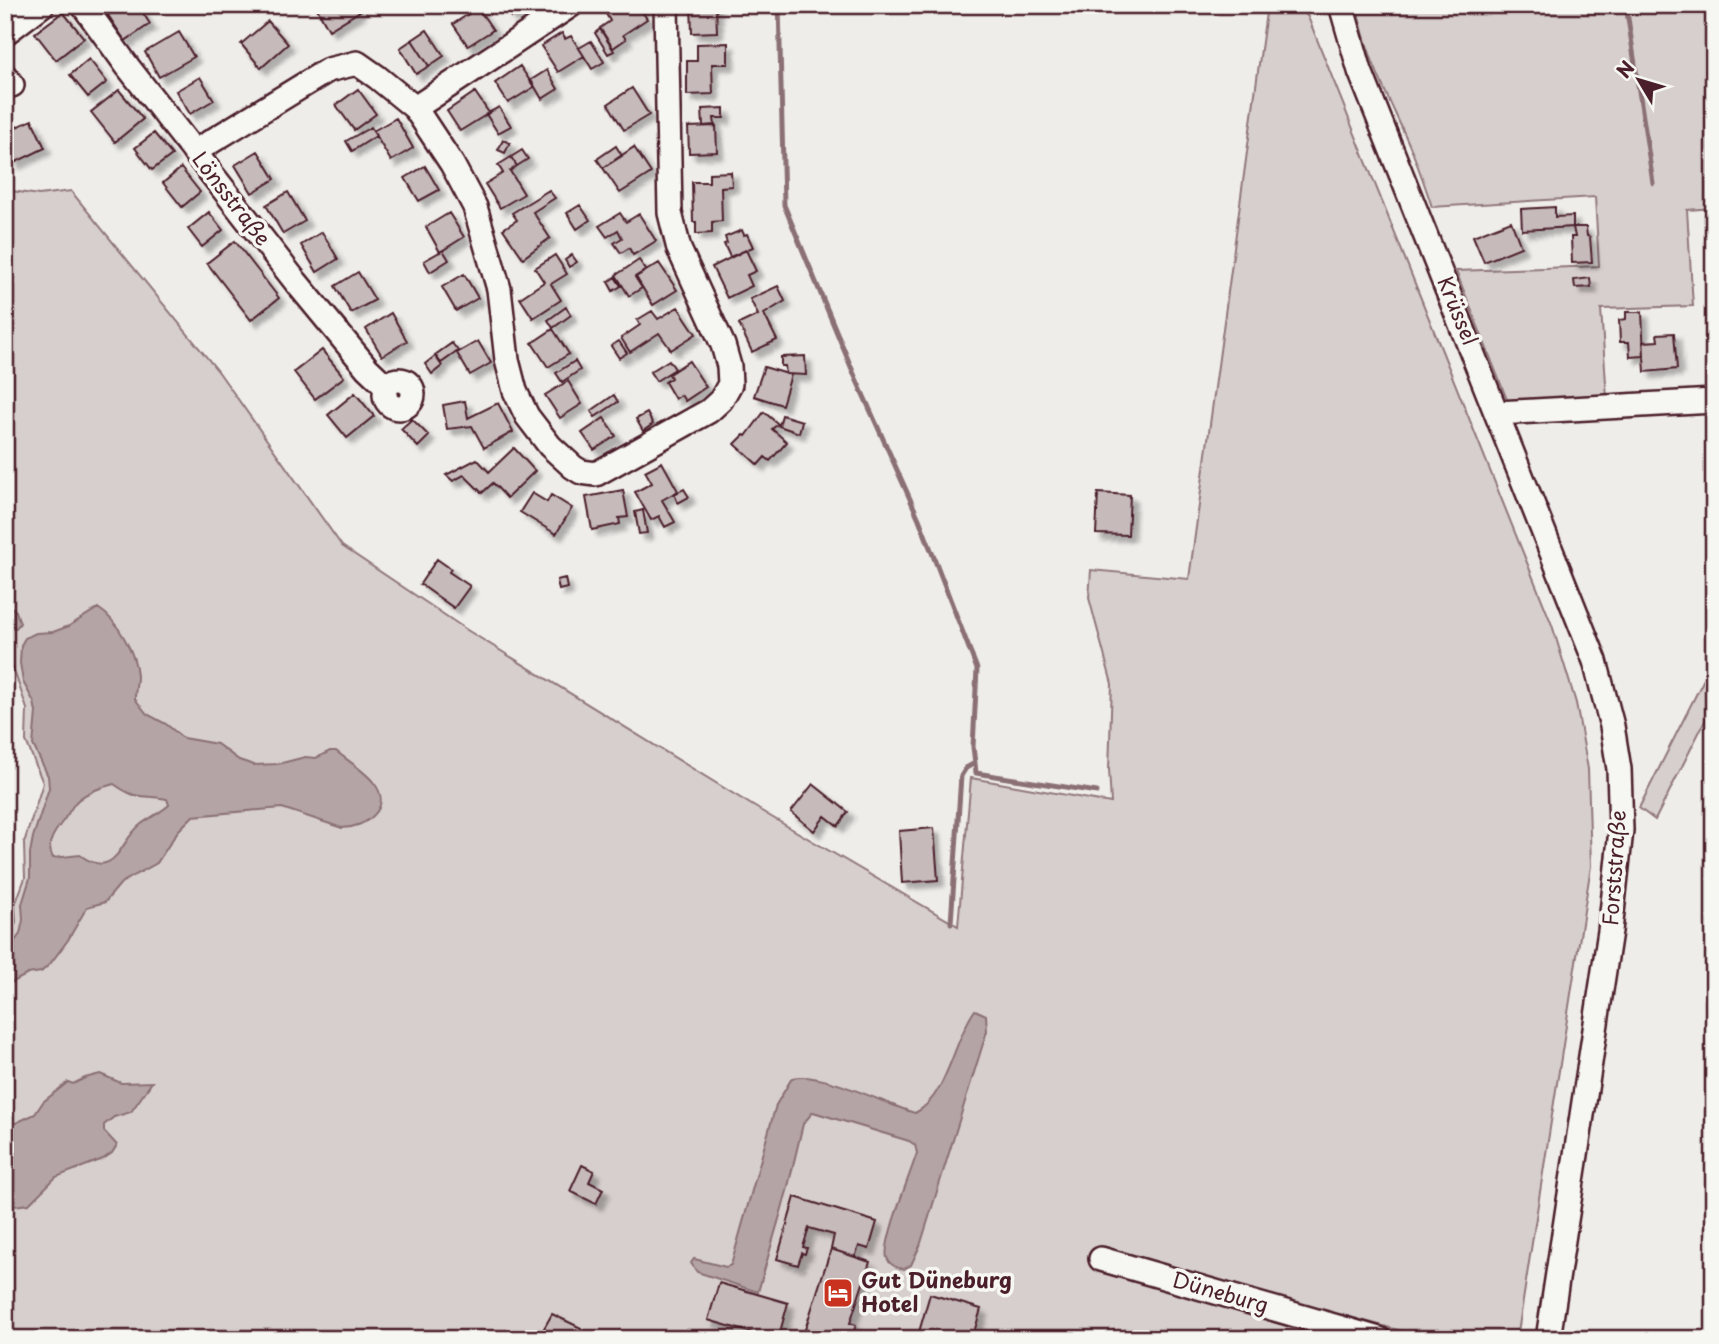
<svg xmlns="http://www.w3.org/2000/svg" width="1719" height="1344" viewBox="0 0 1719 1344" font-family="'Playpen Sans',sans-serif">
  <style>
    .green { fill: #d7cfce; stroke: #90777c; stroke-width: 2 }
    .water { fill: #b4a4a5; stroke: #8a6f74; stroke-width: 2; fill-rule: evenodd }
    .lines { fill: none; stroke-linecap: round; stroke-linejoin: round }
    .stream { stroke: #8a6f74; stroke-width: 5 }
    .building { fill: #c6babb; stroke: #4a1f2b; stroke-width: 2; filter: url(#shadow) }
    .minor-casing { stroke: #4a1f2b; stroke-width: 28 }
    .minor { stroke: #f6f6f2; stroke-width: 23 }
    .labels { text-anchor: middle; stroke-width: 7; stroke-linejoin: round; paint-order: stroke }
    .street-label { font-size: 21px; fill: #4a1f2b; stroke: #f6f6f2 }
    .poi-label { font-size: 21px; font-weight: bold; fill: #4a1f2b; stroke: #f6f6f2; text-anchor: start }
  </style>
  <defs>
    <filter id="shadow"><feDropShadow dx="6" dy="6" stdDeviation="2" flood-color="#0004"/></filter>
  </defs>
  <rect width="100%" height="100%" fill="#efedea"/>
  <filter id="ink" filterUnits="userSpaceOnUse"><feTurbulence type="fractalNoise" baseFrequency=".0143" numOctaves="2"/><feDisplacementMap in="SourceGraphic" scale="14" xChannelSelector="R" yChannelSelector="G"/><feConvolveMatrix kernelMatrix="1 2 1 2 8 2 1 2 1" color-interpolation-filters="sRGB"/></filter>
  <g filter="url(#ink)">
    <path class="green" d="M1267,5H1298L1308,17L1552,625L1576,703L1588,769L1591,866L1517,1339H1431L1339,1314L1330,1339H5V944L16,922L15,905L25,878L24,843L43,783L26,741L27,709L5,644V190L39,195L71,191L218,371L342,546L467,630L768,815L958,926L971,778L1111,803L1109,769L1112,684L1089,598L1091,570L1189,579Z
      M1357,5H1714V208L1687,210L1693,306L1601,309L1607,398L1508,402L1456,271L1599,266L1595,197L1432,207C1426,188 1419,169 1412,151C1392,104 1365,56 1357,5Z
      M1714,659V703L1655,820L1639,808Z"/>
    <path class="water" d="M5,602L16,611L20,623L16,628L11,627L5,622Z
      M98,608C117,620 136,653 137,676C137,684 135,691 135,699L147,714L166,724L183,738L217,744L239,760L254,765L278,764L305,757L316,758L330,751H336C348,761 365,771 374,783C394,808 365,828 342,828L282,808L193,816L178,831L157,863L121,883L105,902L87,907L68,940L50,964L41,972L28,974L5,986V954L20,934L23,920L22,904L30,878V853L33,837L49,788L48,776L33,745L36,712L34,702L23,682L20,663L21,645L25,638L36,633L53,632L69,626ZM114,784C139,802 140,793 167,799L169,805C160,813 149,818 140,825C119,842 116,881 80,855L53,858C44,842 57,830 65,818C70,812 72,805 78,800C87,792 102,787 114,784Z
      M975,1010L986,1015L987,1031L920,1246L911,1265L904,1269C897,1268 890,1266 887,1258C882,1243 911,1172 917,1153L915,1145L909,1141L813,1112L803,1124L787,1191L758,1292L697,1272L691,1263L694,1259L726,1267L731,1265L776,1105L792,1078C823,1071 884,1104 915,1113C948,1096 953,1040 975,1010Z
      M100,1074L121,1083L152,1082L131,1112L114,1117L104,1125V1131L117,1145L112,1153L103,1159L56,1177L29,1204L5,1207V1128L35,1114L43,1102L68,1082L73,1084L85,1078Z"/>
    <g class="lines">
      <path class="stream" d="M779,5L784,205L854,374L919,519L977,669L973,747L975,763L966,768L961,776L951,923
        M1626,5L1653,183
        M975,763L976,773L1097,792"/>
    </g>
    <path class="building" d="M122,5H138L150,24L125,41L108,15Z
      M315,5H359L358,6L360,11L329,30Z
      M503,5H530L511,17Z
      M616,5H638L647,19L623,35L626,39L613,48L600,28L610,21L605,12Z
      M691,5H716L717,32L692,33Z
      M478,8L493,30L468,46L453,24Z
      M63,12L84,38L56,60L35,33Z
      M268,21L288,44L261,68L241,44Z
      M600,29L614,51L608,54L595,33Z
      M427,30L444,56L429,66L412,40Z
      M179,32L194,57L159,77L145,52Z
      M562,33L565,39L571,36L584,56L558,72L541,46Z
      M412,40L429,66L416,74L400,48Z
      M591,41L604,62L592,69L579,48Z
      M728,43V64H712L713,94L687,95V61H697V44Z
      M89,59L107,82L88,97L70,75Z
      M520,66L534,87L508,103L495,83Z
      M547,70L558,89L542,99L531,80Z
      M200,77L214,100L190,114L176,91Z
      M632,88L649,115L624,130L608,104Z
      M358,89L376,114L354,130L336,105Z
      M119,90L143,119L115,142L91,112Z
      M475,92L489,113L460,131L447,111Z
      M499,107L511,126L498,133L486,114Z
      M724,108V118H714L715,125L703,126L702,109Z
      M396,118L413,148L391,161L373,131Z
      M32,120L45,148L14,163L5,145V132Z
      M716,126L717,152L689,153L688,127Z
      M371,127L376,136L352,151L346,141Z
      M154,133L172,155L152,170L135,148Z
      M503,140L510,143L505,153L498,150Z
      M616,146L622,156L603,168L597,159Z
      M634,147L651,173L620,193L603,168Z
      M522,150L528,159L517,166L511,157Z
      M258,151L275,179L252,193L235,165Z
      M511,157L517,166L510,171L524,194L500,208L485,184L503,173L498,165Z
      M425,166L439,190L419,201L405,178Z
      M181,168L200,192L182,207L163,183Z
      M731,172L732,186L721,187L722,221L712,222V233L696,234V222H693L692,182H709V173Z
      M549,190L555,198L533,212L550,238L523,258L503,229L517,220L512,213Z
      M288,192L305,221L283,234L266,205Z
      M580,205L590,220L577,229L567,213Z
      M1555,207V217L1573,216V227L1522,230L1521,209Z
      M209,212L223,230L202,247L188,229Z
      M449,213L464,237L440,252L426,227Z
      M620,213L626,222L639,214L656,241L633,255L629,248L621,253L614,243L622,238L618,230L607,237L599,226Z
      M1511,221L1521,247L1484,262L1473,236Z
      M1573,227H1586L1587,236L1590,237L1592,262L1572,263L1571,237H1575Z
      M742,230L744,235L747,234L753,247L730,257L724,244L727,243L725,237Z
      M322,232L338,259L317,272L301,245Z
      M235,241L279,298L251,320L207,263Z
      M443,250L449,260L430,272L424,261Z
      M746,250L756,271L747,275L752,286L727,298L712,267Z
      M555,255L567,274L551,284L561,300L533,318L520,298L544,282L535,268Z
      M572,255L577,262L569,267L565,260Z
      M639,260L646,270L635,277L642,288L629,296L616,275Z
      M659,263L677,290L653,305L636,277Z
      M358,272L375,300L351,313L335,286Z
      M464,274L478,298L456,311L442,287Z
      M615,277L621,286L613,291L608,282Z
      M1590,278L1591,287L1575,288L1574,280Z
      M778,286L785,301L764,314L777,340L752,352L739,324L758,315L750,299Z
      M566,307L571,315L553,328L548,320Z
      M678,307L696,334L671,350L659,333L630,352L621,338L640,325L637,320L652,311L658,319Z
      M1626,312H1642L1644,356L1630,357L1629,342H1620L1619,320L1626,319Z
      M391,313L407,341L382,356L366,329Z
      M553,329L569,354L548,367L532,343Z
      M1674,333L1677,369L1645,372L1643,342L1658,341L1657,334Z
      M478,341L491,363L470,375L457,353Z
      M619,341L627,353L619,358L611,346Z
      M452,343L458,351L441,363L435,355Z
      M322,350L344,377L315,399L294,372Z
      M435,356L442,366L432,374L425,364Z
      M805,356L806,375L786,374L785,366H781V357Z
      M669,360L675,369L656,381L650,372Z
      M575,361L580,370L562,382L556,373Z
      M689,361L706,387L685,401L681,395L675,399L665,382L671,378L669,374Z
      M764,367L791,375L782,405L754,396Z
      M568,381L582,404L560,418L545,395Z
      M355,393L374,416L347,438L328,415Z
      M614,395L618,402L595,417L591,411Z
      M465,401L468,418L498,403L513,432L484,448L472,426L447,429L443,405Z
      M764,412L778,424L772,429L787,442L770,461L765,457L758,465L735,444L744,435L746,436Z
      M647,413L653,424L643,431L636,419Z
      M782,415L802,421L799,433L779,426Z
      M604,418L616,436L594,450L582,433Z
      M412,419L429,436L418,447L401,429Z
      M514,448L535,471L507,498L493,483L482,493L464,475L453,481L446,475L477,459L489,472Z
      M662,462L678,491L662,500L675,522L665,527L659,516L651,520L635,492L652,483L645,471Z
      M684,489L689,497L678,503L674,494Z
      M623,490L628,517L619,518L620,524L592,530L586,497Z
      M532,493L547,502L551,495L572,508L556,534L520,512Z
      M1098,493L1130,495L1128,535L1096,534Z
      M643,510L647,533L639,534L635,512Z
      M437,559L451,569L449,572L470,586L454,608L420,584Z
      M565,578L567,588L559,590L557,580Z
      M813,784L848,812L838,826L825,816L814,831L791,812Z
      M934,828L938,880L902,883L899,831Z
      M582,1165L594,1171L589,1182L603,1189L596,1204L570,1191Z
      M795,1197L877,1222L869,1249L859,1246L855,1257L831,1249L834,1235L809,1228L803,1247L807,1248L805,1254L802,1253L798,1265L777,1259Z
      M831,1249L870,1262L850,1323L856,1325L851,1339H802Z
      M719,1283L788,1303L780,1332L773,1339L708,1320Z
      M930,1294L981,1309L972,1339H917Z
      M552,1314L581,1328L583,1334L591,1339H538Z"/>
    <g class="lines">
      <g class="minor-casing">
        <path id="minor" d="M83,5L128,67L296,282L367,368L387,387
          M1341,5L1360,71L1595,661L1612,726L1619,769L1621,830L1610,931L1548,1339
          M5,33L42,5
          M5,76L12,85
          M415,108L571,5
          M194,152L328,70L357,63L377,77L415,108L452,164L475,207L499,289L507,360L515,391L527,416L550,446L573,467L581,472L596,474L709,411L721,400L730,384L729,366L723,345L679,249L670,213L666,5
          M385 394a14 14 0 1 1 28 0a14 14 0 1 1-28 0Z
          M1497,413L1714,401
          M1101,1259L1379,1339"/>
      </g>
      <use href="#minor" class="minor"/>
    </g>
  </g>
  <defs>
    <g id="hotel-square" transform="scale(1.575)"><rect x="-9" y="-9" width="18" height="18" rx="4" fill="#c8321e" stroke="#f6f6f2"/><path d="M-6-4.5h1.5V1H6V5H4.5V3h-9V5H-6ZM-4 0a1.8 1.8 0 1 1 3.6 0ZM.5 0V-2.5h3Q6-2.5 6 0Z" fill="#fff"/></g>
  </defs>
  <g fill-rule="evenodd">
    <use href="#hotel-square" x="838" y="1293"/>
  </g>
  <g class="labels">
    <g class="street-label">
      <text transform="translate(231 199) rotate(52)" y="7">Lönsstraße</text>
      <text transform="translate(1457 311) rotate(68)" y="7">Krüssel</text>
      <text transform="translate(1615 868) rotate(-86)" y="7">Forststraße</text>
      <text transform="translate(1220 1293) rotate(16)" y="7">Düneburg</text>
    </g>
    <g class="poi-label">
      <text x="861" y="1288">Gut Düneburg<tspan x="861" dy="24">Hotel</tspan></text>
    </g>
  </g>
  <rect width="1719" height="1344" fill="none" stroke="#f6f6f2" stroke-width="28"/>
  <rect x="14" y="14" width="1691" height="1316" fill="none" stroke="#4a1f2b" stroke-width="2.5" filter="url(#ink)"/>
  <g transform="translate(1639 80) rotate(308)" stroke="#f6f6f2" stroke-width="5" paint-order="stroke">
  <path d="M0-5L12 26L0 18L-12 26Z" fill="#4a1f2b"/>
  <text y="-10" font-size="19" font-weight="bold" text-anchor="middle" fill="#4a1f2b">N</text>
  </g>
</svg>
